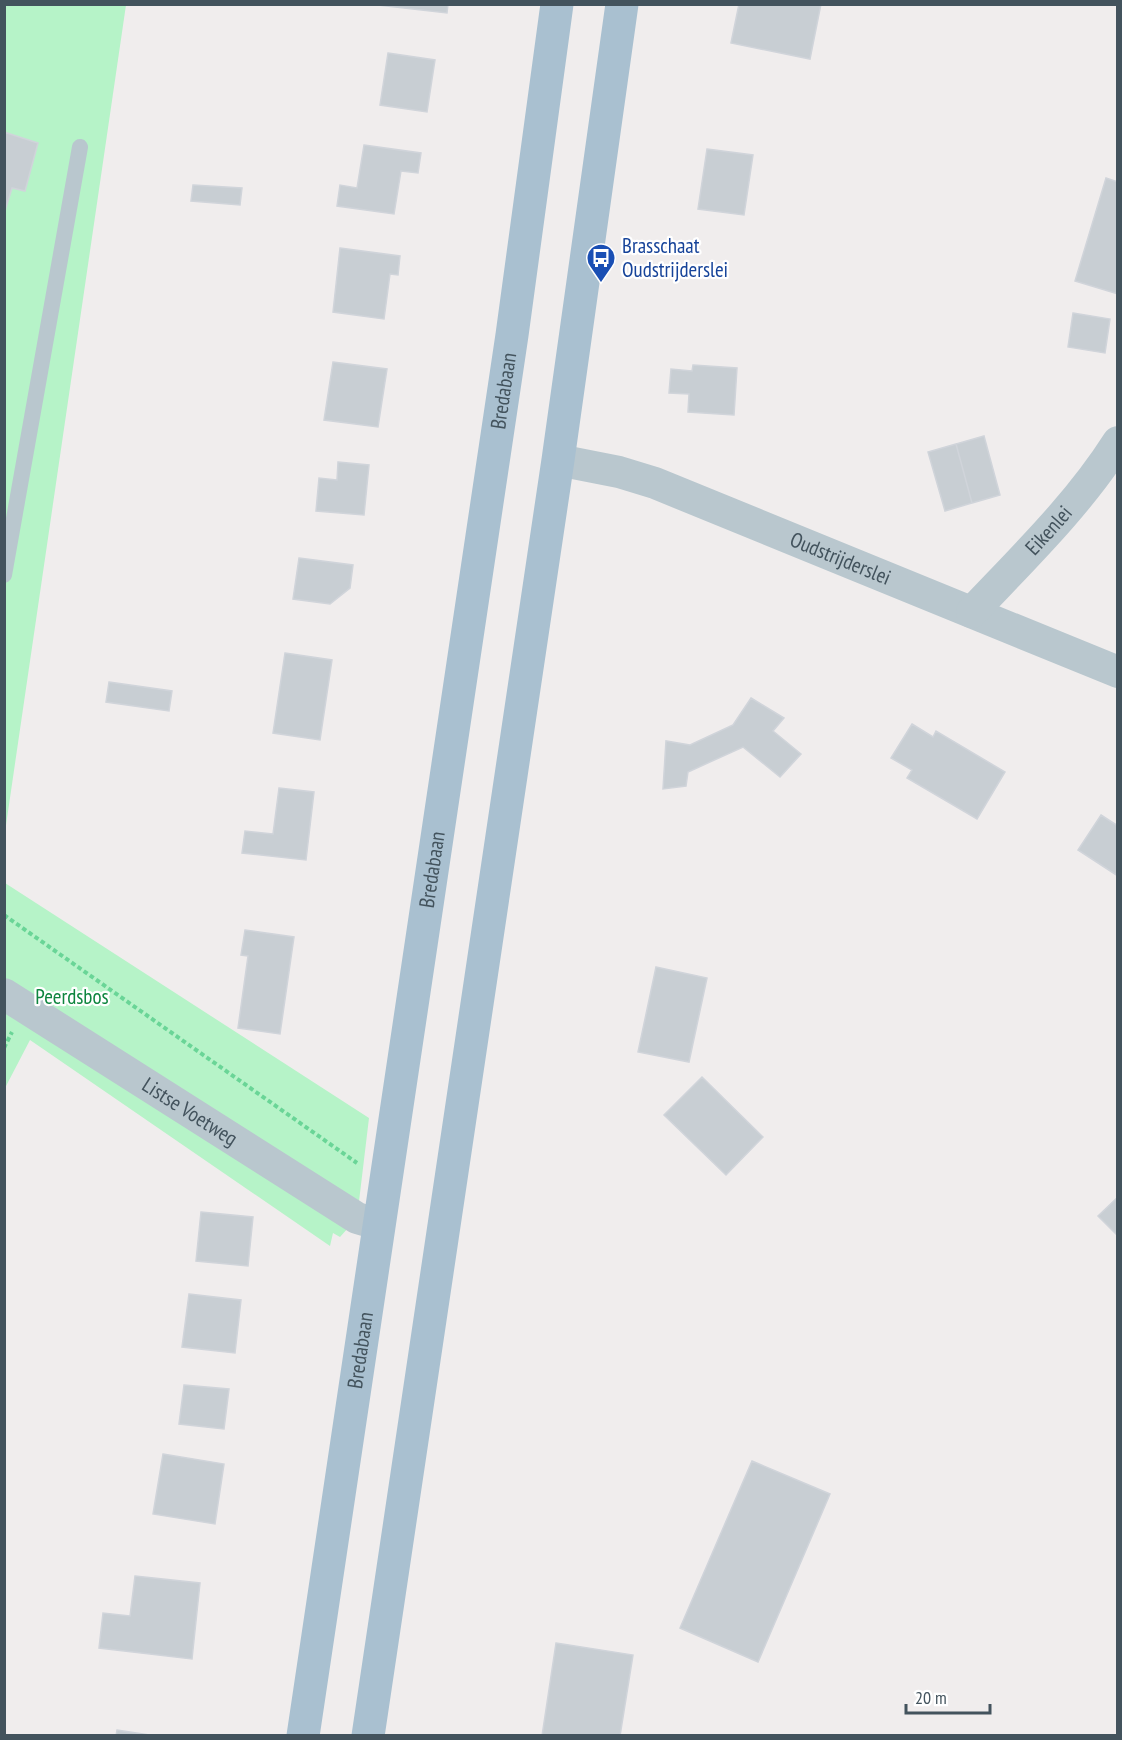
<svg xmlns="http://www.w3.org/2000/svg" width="1122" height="1740" viewBox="0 0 1122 1740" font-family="'PT Sans Narrow',sans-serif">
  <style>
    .green { fill: #b6f3c8 }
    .building { fill: #c8ced3; stroke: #d0d4da; stroke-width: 1.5 }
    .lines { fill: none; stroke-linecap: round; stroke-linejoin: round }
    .path { stroke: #6ad597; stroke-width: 4; stroke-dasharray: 4.5 3; stroke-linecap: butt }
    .service { stroke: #b9c7ce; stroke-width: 16 }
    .minor { stroke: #b9c7ce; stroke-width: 32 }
    .primary { stroke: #a9c0d0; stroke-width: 33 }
    .labels { text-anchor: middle; stroke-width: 4.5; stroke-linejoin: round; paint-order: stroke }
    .transit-label { font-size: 21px; fill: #164399; stroke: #fff; text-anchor: start }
    .street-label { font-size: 21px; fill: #43535d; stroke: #fff }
    .park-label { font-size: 21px; fill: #0d853e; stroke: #fff }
  </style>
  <rect width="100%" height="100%" fill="#f0eded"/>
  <path class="green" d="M5,5H126L5,832Z
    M5,883L369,1118L357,1218L340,1237L333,1233L330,1246L30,1040L5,1088Z"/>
  <path class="building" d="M369,4H448L447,13Z
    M739,4H821L810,59L731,43Z
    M388,53L435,60L427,112L380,105Z
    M4,132L38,143L25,191L12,188L4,214Z
    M364,145L421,153L418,173L401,171L394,214L337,206L340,185L357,188Z
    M707,149L753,155L744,215L698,209Z
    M1106,178L1118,182V294L1075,281Z
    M193,185L242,188L240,205L191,201Z
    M340,248L400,256L398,275L390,274L384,319L333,312Z
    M1073,313L1110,319L1105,353L1068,347Z
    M333,362L387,369L378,427L324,420Z
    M693,365L737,368L734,415L688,412L689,394L669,393L671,369L692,371Z
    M984,436L1000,495L972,503L956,444Z
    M956,444L972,503L945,511L928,452Z
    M338,462L369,465L364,515L316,511L319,478L337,480Z
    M299,558L353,565L350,588L330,604L293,599Z
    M285,653L332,660L320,740L273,733Z
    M109,682L172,691L169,711L106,702Z
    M751,698L784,718L773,731L801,754L780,777L743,747L688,772L686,786L663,789L666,741L690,745L733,725Z
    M912,724L933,737L936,731L1005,772L977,819L907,778L912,770L891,758Z
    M279,788L314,792L306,860L242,853L245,831L273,834Z
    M1101,815L1118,826V876L1078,850Z
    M245,930L294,937L280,1034L238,1028L248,956L241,955Z
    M656,967L707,978L689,1062L638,1052Z
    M702,1077L763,1137L726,1175L664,1115Z
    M1118,1197V1236L1098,1216Z
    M201,1212L253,1217L248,1266L196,1261Z
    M189,1294L241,1300L235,1353L182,1347Z
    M184,1385L229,1389L224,1429L179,1424Z
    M163,1454L224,1464L215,1524L153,1514Z
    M752,1461L830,1494L758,1662L680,1628Z
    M135,1576L200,1583L192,1659L99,1648L103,1613L130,1616Z
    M556,1643L633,1655L620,1736H542Z
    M117,1730L156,1736H116Z"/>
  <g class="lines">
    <path class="path" d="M4,915L357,1163
      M4,1048L12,1032"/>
    <path class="service" d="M4,575L80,147"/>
    <g class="minor">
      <path id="s1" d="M558,460L619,472L655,483L1118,672"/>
      <path id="s2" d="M972,612C1023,558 1078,505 1118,442"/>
      <path id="s3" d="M4,994L357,1218L377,1224"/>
    </g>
    <g class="primary">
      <path id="s4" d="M303,1736L512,335L557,4"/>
      <path d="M368,1736L558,460L622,4"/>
    </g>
  </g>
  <defs>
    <g id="bus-pin" transform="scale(1.5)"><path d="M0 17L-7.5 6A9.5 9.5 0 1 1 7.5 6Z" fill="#1a4fb4" stroke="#fff"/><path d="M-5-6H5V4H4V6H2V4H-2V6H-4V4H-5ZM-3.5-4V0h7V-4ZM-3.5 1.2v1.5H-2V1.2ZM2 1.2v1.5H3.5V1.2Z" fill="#fff"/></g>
  </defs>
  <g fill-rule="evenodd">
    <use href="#bus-pin" x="601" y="258"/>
  </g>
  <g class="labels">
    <g class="transit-label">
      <text x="622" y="253">Brasschaat<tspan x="622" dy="24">Oudstrijderslei</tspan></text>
    </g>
    <g class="street-label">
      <text dy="7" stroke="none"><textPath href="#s4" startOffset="1360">Bredabaan</textPath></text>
      <text dy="7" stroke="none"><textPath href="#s2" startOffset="112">Eikenlei</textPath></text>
      <text dy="7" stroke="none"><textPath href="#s1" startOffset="300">Oudstrijderslei</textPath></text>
      <text dy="7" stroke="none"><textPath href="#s4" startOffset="876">Bredabaan</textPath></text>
      <text dy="7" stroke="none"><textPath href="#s3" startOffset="220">Listse Voetweg</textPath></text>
      <text dy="7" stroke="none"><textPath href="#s4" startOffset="390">Bredabaan</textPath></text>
    </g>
    <g class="park-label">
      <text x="72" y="1004">Peerdsbos</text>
    </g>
  </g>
  <rect width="1122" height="1740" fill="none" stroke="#43535d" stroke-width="12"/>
  <path d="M906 1704v9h84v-9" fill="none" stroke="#43535d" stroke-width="3"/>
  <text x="915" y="1704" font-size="18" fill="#43535d" stroke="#ffffff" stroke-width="4.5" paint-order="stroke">20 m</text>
</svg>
